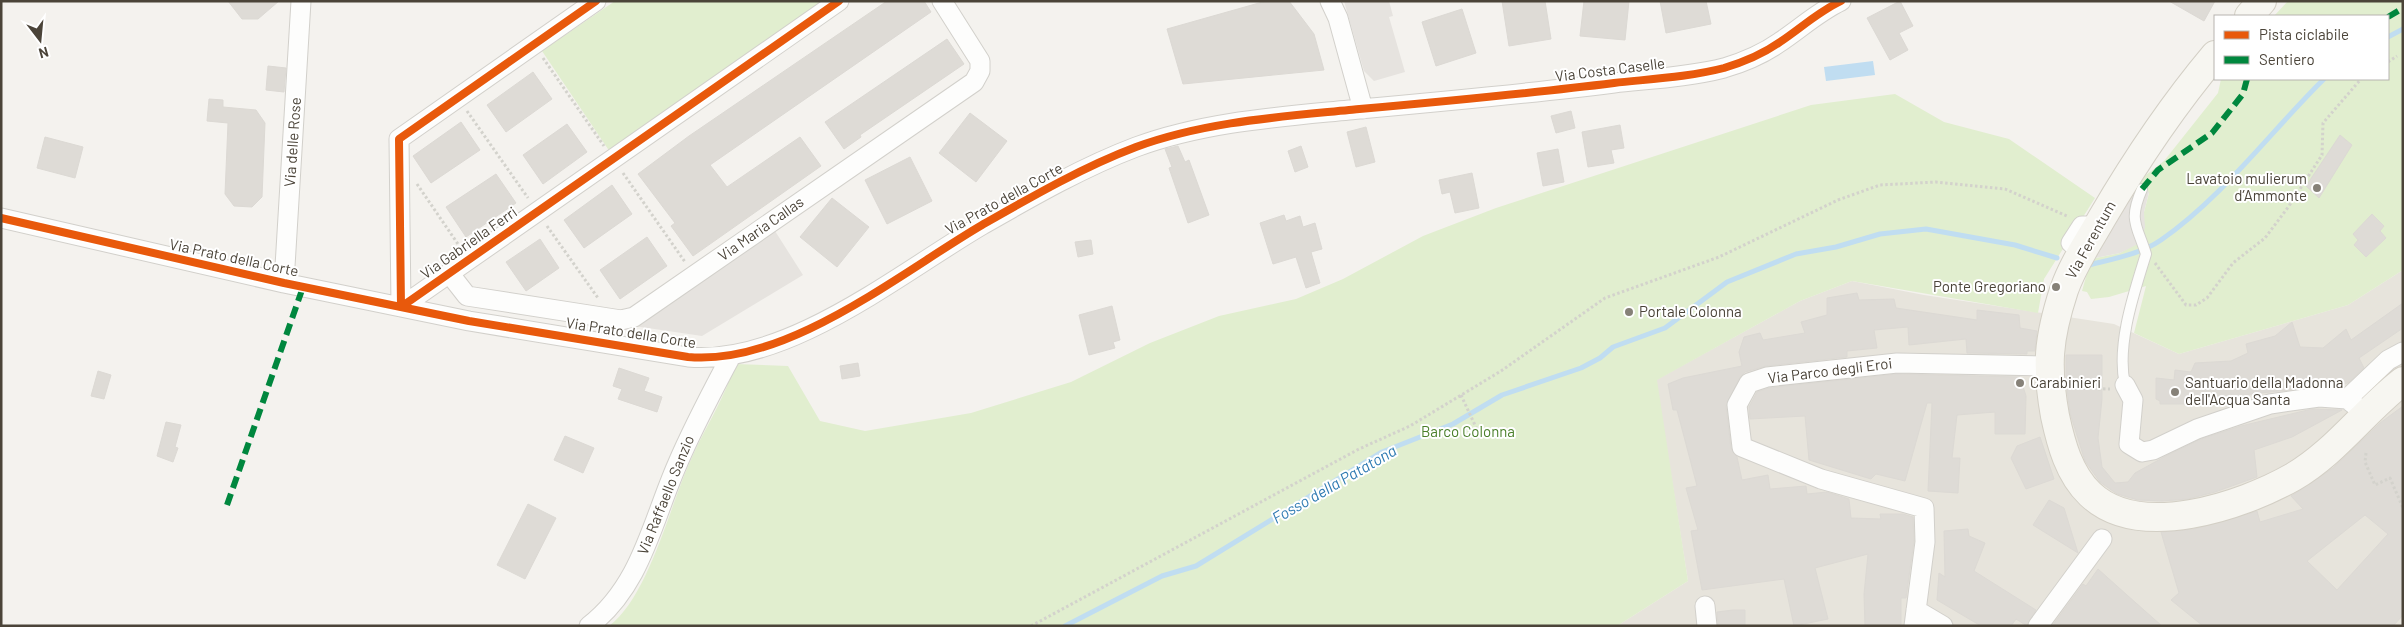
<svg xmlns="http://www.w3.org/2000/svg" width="2404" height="627" viewBox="0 0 2404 627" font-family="Barlow,sans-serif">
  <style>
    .residential { fill: #e7e4dc }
    .green { fill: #e1eecf }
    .parking { fill: #e6e3df }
    .water { fill: #c0ddf1 }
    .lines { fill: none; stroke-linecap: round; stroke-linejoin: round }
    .stream { stroke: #c0ddf1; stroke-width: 5 }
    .building { fill: #dedbd6; stroke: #dcd9d4; fill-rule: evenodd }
    .lane-casing { stroke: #d2d0cb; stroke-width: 12 }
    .street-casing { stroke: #d2d0cb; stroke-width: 21 }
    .secondary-casing { stroke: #d3cfc5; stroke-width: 30 }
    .path { stroke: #d3d2cc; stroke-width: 3; stroke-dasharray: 2.5 2.5; stroke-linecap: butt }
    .lane { stroke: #fdfdfc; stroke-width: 10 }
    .street { stroke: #fdfdfc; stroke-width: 19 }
    .secondary { stroke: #f7f6f1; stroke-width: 28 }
    .quiet { stroke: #00873e; stroke-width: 6; stroke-dasharray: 12 6; stroke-linecap: butt }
    .cycleway-casing { stroke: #fff; stroke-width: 11 }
    .cycleway { stroke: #e8590c; stroke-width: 8 }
    .poi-dot { fill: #868178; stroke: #fff; stroke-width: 2 }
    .labels { text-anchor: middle; stroke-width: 4; stroke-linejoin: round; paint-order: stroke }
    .street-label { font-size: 15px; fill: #4b4439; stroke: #fff }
    .poi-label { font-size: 15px; fill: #4b4439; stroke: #fff; text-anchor: start }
    .park-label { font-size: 15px; fill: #4a7f2a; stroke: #fff }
    .water-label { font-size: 16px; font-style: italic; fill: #2e7ab2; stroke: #fff }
  </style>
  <rect width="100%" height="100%" fill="#f4f2ee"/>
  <path class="residential" d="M2403,270V626H1617L1688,581L1656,380L1800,301L1852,281L1924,295L2114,324L2179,354L2348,305Z"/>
  <path class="green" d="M615,1H829L610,152L542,51Z
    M2288,1H2403V270L2348,305L2179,354L2134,333L2146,286L2109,297L2091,299L2087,292L2082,291L2091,259L2120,253L2144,238V212L2149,193L2138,186L2146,175L2164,161L2218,93L2221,79H2388V16H2274Z
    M1895,94L1944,122L2009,139L2095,198L2044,279L2038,313L1852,281L1800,301L1657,380L1688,581L1617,626H609C648,597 669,509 689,464C703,430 725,399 735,364L788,366L820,421L865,431L971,413L1071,382L1150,343L1219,316L1296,299L1343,279L1423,236L1496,208L1811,105Z"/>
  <path class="parking" d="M1344,1H1389L1393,16L1389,17L1405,72L1374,81L1364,71Z
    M2138,186L2149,192L2144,212L2145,227L2142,242L2120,253L2095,258Z
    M775,231L803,275L702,336L634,326Z"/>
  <path class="water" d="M1873,61L1875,75L1826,81L1824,67Z"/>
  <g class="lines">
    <path class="stream" d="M2388,37L2403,29
      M2089,265C2113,259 2141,254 2161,240C2223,197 2271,131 2324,79
      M1065,626L1162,576L1196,566L1382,452L1453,424L1502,395L1581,368L1600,358L1613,347L1665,328L1727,282L1796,254L1836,247L1880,234L1926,229L2015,245L2057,258"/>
  </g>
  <path class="building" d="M228,1H279L258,19H242Z
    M887,1H924L931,12L710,165L727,187L800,137L821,166L693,256L671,226L675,223L638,174L689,136Z
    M1266,1H1289L1314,34L1324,70L1183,84L1167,29Z
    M1502,1H1545L1551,39L1509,46Z
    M1584,1H1629L1625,40L1580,36Z
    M1660,1H1706L1711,24L1666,33Z
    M1900,1L1913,26L1899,33L1908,50L1890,60L1867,18Z
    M2169,1H2215L2204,21Z
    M1462,9L1476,53L1436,66L1422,22Z
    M947,39L964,64L860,135L861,137L844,149L825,122Z
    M268,66L286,68L284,92L266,90Z
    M533,72L552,99L506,132L487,105Z
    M209,99L223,100V107L256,110L265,123L262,197L252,207L234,206L225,194L228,123L207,121Z
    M1571,111L1575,128L1556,133L1551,116Z
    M970,113L1007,141L976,182L939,153Z
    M461,122L480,150L431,183L413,156Z
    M567,124L587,152L543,184L523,155Z
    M1620,125L1624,148L1611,150L1614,163L1588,167L1582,132Z
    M1366,127L1375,162L1356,167L1347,132Z
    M2340,135L2352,145L2319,198L2306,186Z
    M45,137L83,147L75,178L37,168Z
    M1178,146L1185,162L1189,160L1209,215L1188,223L1169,168L1172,167L1165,149Z
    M1301,146L1308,167L1295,172L1288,151Z
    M1558,149L1564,182L1543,186L1537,153Z
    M910,157L932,201L887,224L865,180Z
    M1472,173L1479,208L1455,213L1450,192L1442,194L1439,180Z
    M496,174L516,203L466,237L446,207Z
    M612,185L632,214L584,248L564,220Z
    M832,198L869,227L837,267L800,237Z
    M2372,214L2384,226L2380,231L2386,238L2366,257L2354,245L2358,240L2353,234Z
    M1284,215L1286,221L1300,216L1303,227L1315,223L1322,249L1311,252L1320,283L1306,288L1296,257L1273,264L1260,223Z
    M647,237L667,266L620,299L600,270Z
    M540,239L559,268L526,291L506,262Z
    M1091,240L1093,254L1078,257L1075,242Z
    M1857,293L1859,300L1894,299L1896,308L1977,320V310L2019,315L2020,328L2037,331L2035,351H2027V354L1967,353L1966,339L1909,345L1908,327L1874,330L1877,348L1847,351V357L1766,366L1745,372L1740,377L1726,406L1731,448L1737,457L1742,480L1768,475L1770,489L1806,486L1807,494L1827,492L1849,499L1851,518L1881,519L1880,514H1903L1913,517L1914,541L1906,598H1901V626H1865L1864,594L1868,554L1815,568L1828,619L1794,626L1784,579L1702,590L1691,531L1698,530L1686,488L1697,486L1677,410H1673L1668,384L1683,378L1742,366L1739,352L1744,337L1760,333L1763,340L1805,333L1801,322L1827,315V298Z
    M2403,303V328L2359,358L2364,368L2348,383L2209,399L2194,404H2160V401L2156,399V378L2174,380L2175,370L2191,372L2195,363L2231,361L2248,353L2246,344L2275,336L2292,322L2300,347L2323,348L2346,329L2351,340Z
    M1112,306L1120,340L1113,342L1115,348L1089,355L1079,315Z
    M2066,355H2102V399L2098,438L2102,467L2115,483L2128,482L2135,473L2166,456L2201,439L2241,426L2312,409L2342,410L2292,437L2254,450L2257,477L2215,492L2188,499L2162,501L2138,500L2117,494L2100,482L2085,461L2070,413L2066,381Z
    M858,363L860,376L842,379L840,366Z
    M619,368L649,378L644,391L662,397L657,412L618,399L622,389L613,386Z
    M98,371L111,375L104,399L91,396Z
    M1897,374L2020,377L2026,396L2025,434H1995V412L1957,415L1952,458H1960L1958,493L1928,491L1932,403H1927L1905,481L1876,474L1871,479L1809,460L1805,416L1750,419L1749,407L1757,392L1769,388Z
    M2403,406V615L2393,626H2203L2171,600L2179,593L2161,532L2194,529L2257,511L2260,522L2303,509L2291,496L2333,468L2380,423ZM2365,515L2388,534L2337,590L2307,561Z
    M166,422L181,425L175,447L178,448L173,462L157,456Z
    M565,436L594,448L583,473L554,460Z
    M2040,437L2054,479L2026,489L2011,458L2017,446Z
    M2049,500L2064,508L2078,553L2033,525Z
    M528,504L556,518L525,579L497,565Z
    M1968,529L1969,536L1985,543L1974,571L2036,610L2027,626L2016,619L2011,626H1981L1937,600L1939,573L1945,577L1944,531Z
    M2098,569L2127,595L2162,626H2052L2083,584L2086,586Z
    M1733,610H1745V626H1718L1717,612Z"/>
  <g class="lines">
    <g class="lane-casing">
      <path id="lane" d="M2125,385C2116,345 2134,293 2146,254C2137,225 2128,221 2142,189"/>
    </g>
    <g class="street-casing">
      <path id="street" d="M596,1L399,139L401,307L839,1
        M1330,1L1338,18L1363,109
        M1,218L284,283L469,321L688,357C787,366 900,273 982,225C1031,197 1083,167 1136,147C1204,122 1278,117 1349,110C1437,102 1526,94 1614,83C1650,79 1689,77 1724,68C1744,62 1763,54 1780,42C1801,28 1818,12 1841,1
        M2071,243L2082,226H2093
        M449,273L467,296L621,320L634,317L974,82L980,71V61L942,1
        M284,283L301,1
        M2125,385L2133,400L2129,444L2142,452L2153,450L2197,429L2270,404L2319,397L2347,399L2365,413
        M2347,399L2388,360L2403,352
        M1705,606L1707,626
        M1916,610L1943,626
        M589,626C641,586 652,522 677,465C693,427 712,392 731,356
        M1914,626L1925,542L1924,508L1821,479L1742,447L1737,405L1749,383L1767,377L1897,363L2048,366
        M2038,626L2102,539"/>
    </g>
    <g class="secondary-casing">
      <path id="secondary" d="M2249,16L2262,1
        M2215,55C2172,106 2136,160 2102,218C2089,241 2073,264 2064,290C2048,339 2046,366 2055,416C2061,444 2069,474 2090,494C2139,541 2242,506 2293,477C2336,452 2364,411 2403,381"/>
    </g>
    <path class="path" d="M543,58L604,146
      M2388,62L2397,56
      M467,111L528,198
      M623,173L685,262
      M417,184L460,247
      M547,226L598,298
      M2155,263L2186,305H2196L2207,298L2233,263L2265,238L2289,206L2322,155L2323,123L2361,79
      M2073,388L2110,389
      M1461,395L1480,436
      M2366,453L2365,462L2375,485L2390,478L2403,508
      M1031,626L1359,449L1410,426L1501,371L1605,298L1719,257L1838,200L1880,185L1936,182L2005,189L2069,217"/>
    <use href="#lane" class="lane"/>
    <use href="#street" class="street"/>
    <use href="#secondary" class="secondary"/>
    <path class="quiet" d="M2388,17L2403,8
      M2142,189L2158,170L2212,133L2243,94L2247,79
      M227,505L303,287"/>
    <g class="cycleway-casing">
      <path id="cycleway" d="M596,1L399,139L401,307L839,1
        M1,218L284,283L469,321L688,357C787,366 900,273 982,225C1031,197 1083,167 1136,147C1204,122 1278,117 1349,110C1437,102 1526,94 1614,83C1650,79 1689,77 1724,68C1744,62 1763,54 1780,42C1801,28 1818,12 1841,1"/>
    </g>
    <use href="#cycleway" class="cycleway"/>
  </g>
  <g class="poi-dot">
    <circle cx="2317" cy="188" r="5"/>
    <circle cx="2056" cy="287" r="5"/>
    <circle cx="1629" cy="312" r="5"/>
    <circle cx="2020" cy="383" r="5"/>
    <circle cx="2175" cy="392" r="5"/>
  </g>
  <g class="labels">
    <g class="street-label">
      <text transform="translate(1610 70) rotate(-7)" y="5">Via Costa Caselle</text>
      <text transform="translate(293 142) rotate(-86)" y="5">Via delle Rose</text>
      <text transform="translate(1004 199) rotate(-29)" y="5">Via Prato della Corte</text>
      <text transform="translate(761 229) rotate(-35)" y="5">Via Maria Callas</text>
      <text transform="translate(2091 240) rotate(-61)" y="5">Via Ferentum</text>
      <text transform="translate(469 243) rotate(-35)" y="5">Via Gabriella Ferri</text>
      <text transform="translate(234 258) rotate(12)" y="5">Via Prato della Corte</text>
      <text transform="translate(631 333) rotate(9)" y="5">Via Prato della Corte</text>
      <text transform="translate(1830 371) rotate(-7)" y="5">Via Parco degli Eroi</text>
      <text transform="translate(666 495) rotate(-68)" y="5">Via Raffaello Sanzio</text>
    </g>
    <g class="poi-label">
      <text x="2307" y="184" text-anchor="end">Lavatoio mulierum<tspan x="2307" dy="17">d’Ammonte</tspan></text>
      <text x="2046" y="292" text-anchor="end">Ponte Gregoriano</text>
      <text x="1639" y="317">Portale Colonna</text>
      <text x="2030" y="388">Carabinieri</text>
      <text x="2185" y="388">Santuario della Madonna<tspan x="2185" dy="17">dell'Acqua Santa</tspan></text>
    </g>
    <g class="park-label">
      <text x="1468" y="437">Barco Colonna</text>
    </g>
    <g class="water-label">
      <text transform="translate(1334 484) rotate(-30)" y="6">Fosso della Patatona</text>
    </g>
  </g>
  <rect width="2404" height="627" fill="none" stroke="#4b4439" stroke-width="5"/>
  <rect x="2214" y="15" width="175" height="65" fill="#ffffff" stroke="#b7b4b0"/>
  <rect x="2224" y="31" width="25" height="8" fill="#e8590c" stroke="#b7b4b0"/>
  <text x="2259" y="40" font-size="15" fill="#4b4439">Pista ciclabile</text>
  <rect x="2224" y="56" width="25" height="8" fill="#00873e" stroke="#b7b4b0"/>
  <text x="2259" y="65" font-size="15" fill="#4b4439">Sentiero</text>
  <g transform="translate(40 40) rotate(164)" stroke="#ffffff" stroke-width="4" paint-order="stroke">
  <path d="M0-4L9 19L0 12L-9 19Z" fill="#4b4439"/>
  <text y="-8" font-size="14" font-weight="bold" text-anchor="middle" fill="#4b4439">N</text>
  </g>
</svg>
